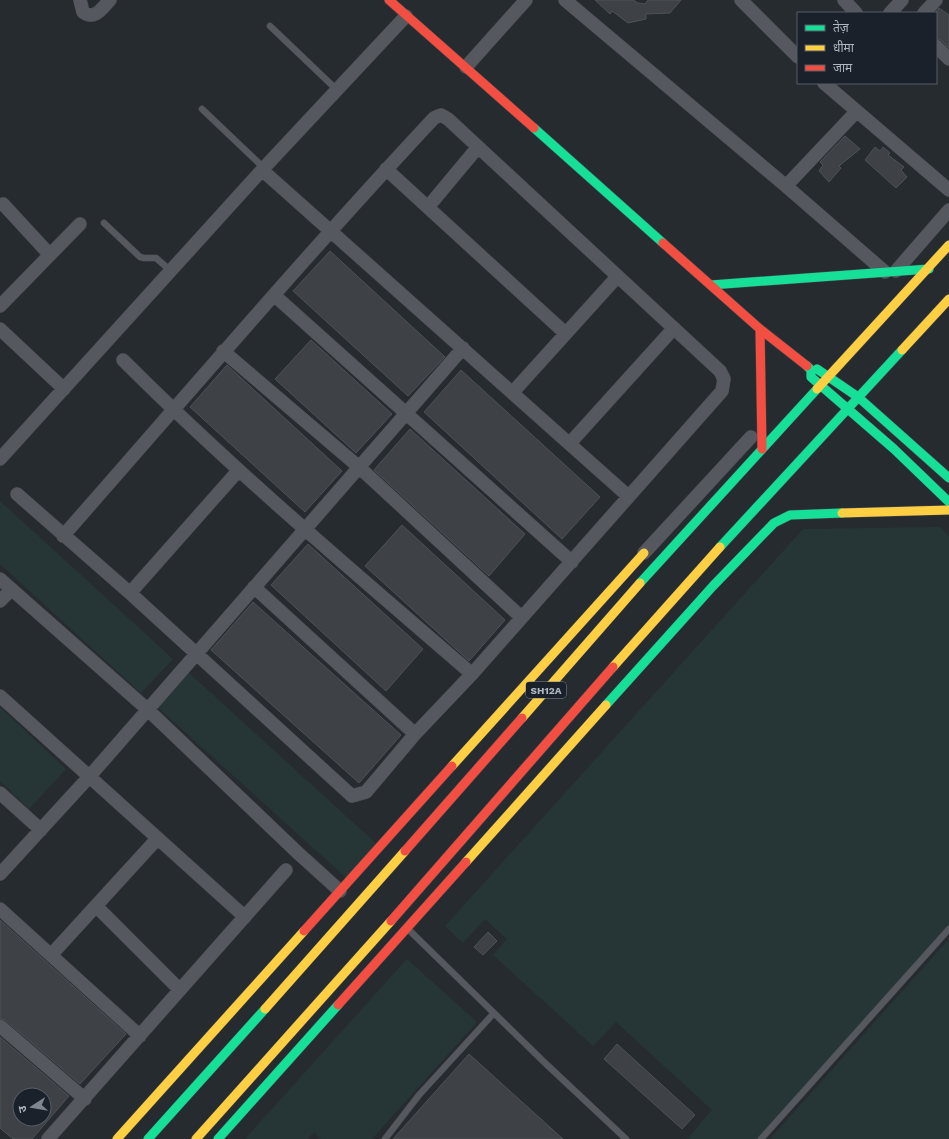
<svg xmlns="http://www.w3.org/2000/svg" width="949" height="1139" viewBox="0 0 949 1139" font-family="'Work Sans','Noto Sans Devanagari',sans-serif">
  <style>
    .green { fill: #263637 }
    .building { fill: #3e4247; stroke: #4d5259; fill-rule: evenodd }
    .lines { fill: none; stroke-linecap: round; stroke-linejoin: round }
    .lane-casing { stroke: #44474b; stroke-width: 7 }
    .street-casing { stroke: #44474b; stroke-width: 14 }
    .fast-casing { stroke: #44474b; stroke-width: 10 }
    .slow-casing { stroke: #44474b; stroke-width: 10 }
    .jam-casing { stroke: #44474b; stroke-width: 10 }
    .lane { stroke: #55595f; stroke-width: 6 }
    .street { stroke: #55595f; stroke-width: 13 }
    .fast { stroke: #16e098; stroke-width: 9 }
    .slow { stroke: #ffcf43; stroke-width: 9 }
    .jam { stroke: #f24e42; stroke-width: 9 }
    .labels { text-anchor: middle; stroke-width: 3; stroke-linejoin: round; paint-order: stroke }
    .shield { fill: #1a212a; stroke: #828a95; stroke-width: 1 }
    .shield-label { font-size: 10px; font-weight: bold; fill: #afb7c3 }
  </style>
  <rect width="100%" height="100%" fill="#262b30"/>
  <path class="green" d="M0,501L173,659L141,693L0,564Z
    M940,527L949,536V931L761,1139H687L712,1110L616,1022L593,1046L493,955L507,939L485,919L463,943L445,926L803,529Z
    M187,671L381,848L351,882L156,706Z
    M0,707L66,769L29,809L0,781Z
    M949,939V1139H770Z
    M407,959L477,1022L372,1139H321L314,1132L308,1139H245Z"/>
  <path class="building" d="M595,0H633L638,3L645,4L648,0H681L670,13L646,14V19L628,23L612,11L610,14Z
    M939,8L949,15V48L941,40L936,38V12Z
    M845,136L860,149L839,166L841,168L829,182L819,171L823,165L820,162Z
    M875,147L880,151L883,147L890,153L888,155L904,167L901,170L907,177L896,188L865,160Z
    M330,251L445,357L408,396L293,291Z
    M311,340L392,414L356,453L275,379Z
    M227,365L342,471L305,512L190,407Z
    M461,370L600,497L562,539L424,412Z
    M410,429L525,534L489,576L374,470Z
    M402,525L505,620L469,661L365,566Z
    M308,544L423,649L386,691L271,585Z
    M253,602L401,735L359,783L211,650Z
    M0,920L126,1034L80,1084L5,1020L0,1018Z
    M488,932L497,941L483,955L474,947Z
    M0,1037L69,1096L32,1139H13L0,1128ZM20,1095H44V1119H20Z
    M617,1044L695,1115L682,1129L604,1059Z
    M469,1054L563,1139H393Z"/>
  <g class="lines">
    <g class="lane-casing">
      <path id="lane" d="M270,26L337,90
        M202,109L264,168
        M104,223L140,257L144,258H156L171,271
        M408,929L544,1062L626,1139
        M385,1139L419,1095L494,1013
        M761,1139L949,929"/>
    </g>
    <g class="street-casing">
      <path id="street" d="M80,0L83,12C95,21 102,8 110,0
        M565,0L786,186
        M741,0L798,57
        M844,0L856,13
        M890,13L902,0
        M924,13L936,0
        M936,46L949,59
        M466,67L526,0
        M824,83L949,190
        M856,112L786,186L885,272
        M386,169L565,333
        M262,170L628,496
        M3,204L50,255
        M428,207L478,147
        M896,271L949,210
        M274,295L572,562
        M0,306L80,224
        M0,329L64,389
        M223,351L359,467L521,617
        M123,360C234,471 354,572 472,674
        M513,392L617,277
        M570,443L674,328
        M0,459L262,170L406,16
        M17,494L130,593L352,796L366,792L415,734L472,674L722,391L724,379L720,371L448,119L441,115L434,118C307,254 186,396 63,536
        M644,553L751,437
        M0,579L147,709L298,853L340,891
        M254,587L415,734
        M130,593L238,471
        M0,601L11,590
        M0,696L245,917
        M0,793L41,830
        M0,874L89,777L463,348
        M96,906L180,990
        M0,909L140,1036
        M51,955L157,839
        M0,1026L85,1099
        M48,1139L286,870"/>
    </g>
    <g class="fast-casing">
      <path id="fast" d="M534,128L663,243
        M711,285L929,269
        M807,366L811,370V377L894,449L949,502
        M817,369L858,397L949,478
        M720,547L902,350
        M640,583L817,389
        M606,705L713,586L774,523L790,515L842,513
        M148,1139L265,1009
        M218,1139L338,1005"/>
    </g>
    <g class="slow-casing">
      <path id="slow" d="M902,350L949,299
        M817,389L949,245
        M842,513L949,510
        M613,667L720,547
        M522,718L640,583
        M452,766L644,553
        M466,862L606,705
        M265,1009L405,851
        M117,1139L304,931
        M196,1139L391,921"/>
    </g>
    <g class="jam-casing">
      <path id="jam" d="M389,0L534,128
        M663,243L760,329L807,366
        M760,329L762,449
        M405,851L522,718
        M391,921L613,667
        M304,931L452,766
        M338,1005L466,862"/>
    </g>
    <use href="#lane" class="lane"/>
    <use href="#street" class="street"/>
    <use href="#fast" class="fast"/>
    <use href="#slow" class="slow"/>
    <use href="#jam" class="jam"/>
  </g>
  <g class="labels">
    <rect class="shield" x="526" y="682" width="40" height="16" rx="3"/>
    <g class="shield-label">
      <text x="546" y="694">SH12A</text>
    </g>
  </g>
  <rect x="797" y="12" width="140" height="72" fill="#1a212a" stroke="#565d67"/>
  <rect x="805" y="25" width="20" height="6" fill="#16e098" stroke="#565d67"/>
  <text x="833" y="32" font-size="12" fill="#afb7c3">तेज़</text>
  <rect x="805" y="45" width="20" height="6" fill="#ffcf43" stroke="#565d67"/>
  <text x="833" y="52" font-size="12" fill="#afb7c3">धीमा</text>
  <rect x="805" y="65" width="20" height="6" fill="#f24e42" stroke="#565d67"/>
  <text x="833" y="72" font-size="12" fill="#afb7c3">जाम</text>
  <g transform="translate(32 1107) rotate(258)"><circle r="19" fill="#1a212a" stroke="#565d67"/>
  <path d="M0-3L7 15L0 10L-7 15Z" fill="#7f8690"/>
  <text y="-6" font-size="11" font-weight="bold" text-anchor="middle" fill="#afb7c3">उ</text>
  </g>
</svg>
